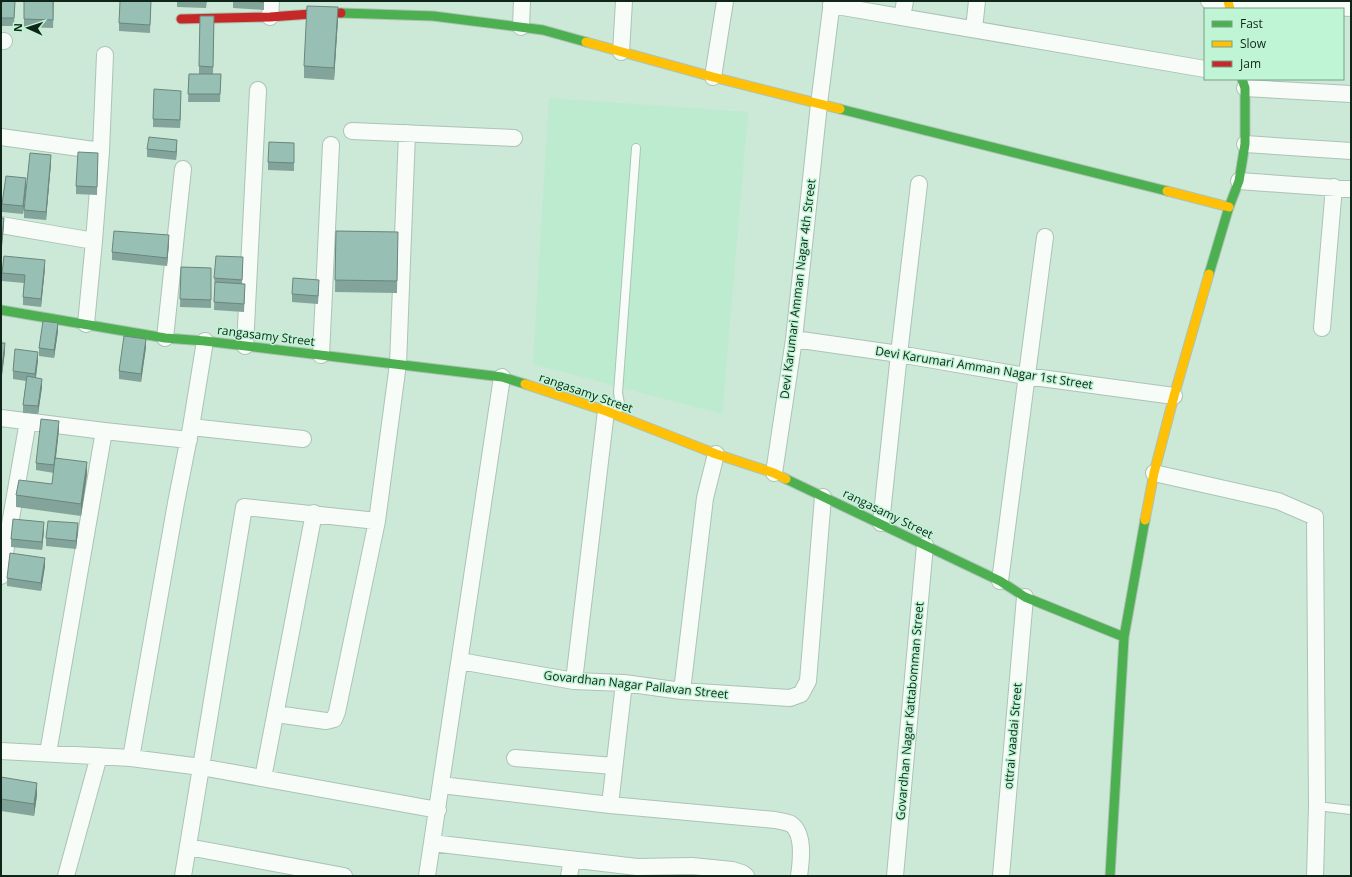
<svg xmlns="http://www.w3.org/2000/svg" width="1352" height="877" viewBox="0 0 1352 877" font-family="'Open Sans',sans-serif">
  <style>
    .built { fill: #bcebcf }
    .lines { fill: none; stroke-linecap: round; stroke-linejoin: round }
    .lane-casing { stroke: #acc3b5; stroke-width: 10 }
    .street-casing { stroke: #acc3b5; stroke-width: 18 }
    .fast-casing { stroke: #acc3b5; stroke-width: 11 }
    .slow-casing { stroke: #acc3b5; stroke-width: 11 }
    .jam-casing { stroke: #acc3b5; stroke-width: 11 }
    .lane { stroke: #f7fcf9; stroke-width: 8 }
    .street { stroke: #f7fcf9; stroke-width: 16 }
    .fast { stroke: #4caf50; stroke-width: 9 }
    .slow { stroke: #ffc107; stroke-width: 9 }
    .jam { stroke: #c62828; stroke-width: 9 }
    .wall { fill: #83a49a }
    .shaded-wall { fill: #6a867d }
    .building { fill: #98bfb3; stroke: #6a867d }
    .labels { text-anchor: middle; stroke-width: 3; stroke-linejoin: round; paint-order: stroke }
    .street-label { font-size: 12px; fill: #102519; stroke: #bff5d4 }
  </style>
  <rect width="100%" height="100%" fill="#cce8d7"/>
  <path class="built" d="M549,98L748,112L722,414L533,364Z"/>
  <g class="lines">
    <g class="lane-casing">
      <path id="lane" d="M616,414L620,404L618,393L636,148
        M1317,806L1351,810"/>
    </g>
    <g class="street-casing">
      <path id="street" d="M1209,1L1351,8
        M831,5L1205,69
        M270,17L271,1
        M902,17L905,1
        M521,27L522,1
        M974,29L977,1
        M1,41H4
        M621,52L624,1
        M713,77L725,1
        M1245,88L1351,94
        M352,131L514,138
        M1,137L101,151
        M1245,144L1351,151
        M1239,181L1351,189
        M1,225L94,241
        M86,324L94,241L101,151L105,55
        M1322,328L1334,187
        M165,338L183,169
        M794,339L899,354L1026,376L1174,396
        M245,346L258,90
        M321,355L331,145
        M1,418L104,431L189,440
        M191,427L303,439
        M774,473L794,339L819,104L832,1
        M1154,473L1278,501L1315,517L1317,806L1315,876
        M881,523L899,354L919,184
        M1,576L28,421
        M1000,581L1045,237
        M460,661L574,681L624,683L682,691L790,698L801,694L808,681L823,497
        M574,681L606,411
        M682,691L705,498L716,454
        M276,714L326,721L334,719L337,712L377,521L398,364L407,133
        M1,751L131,758L201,767L438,810
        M48,753L104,431
        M131,758L176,503L191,427L205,341
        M515,758L614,766
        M263,778L314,513
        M441,785L610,805L775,820C780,821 787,822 791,824C805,834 801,862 799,876
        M610,805L624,683
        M432,843L637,867L692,866L732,870L742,873L746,876
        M188,847L344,876
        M66,876L99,756
        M183,876L244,507L377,521
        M427,876L502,377
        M569,876L572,860
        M895,876L925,545
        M1001,876L1025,597"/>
    </g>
    <g class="fast-casing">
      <path id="fast" d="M341,13L433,16L543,30L586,42
        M840,109L1167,191
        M1209,274L1229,207L1239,181L1245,144V88L1242,79
        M1,310L165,338L205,341L502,377L525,384
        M786,479L1000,581L1025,597L1124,637
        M1110,876L1124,637L1145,520"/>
    </g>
    <g class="slow-casing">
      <path id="slow" d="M1228,1L1230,9
        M586,42L713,77L840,109
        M1167,191L1229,207
        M525,384L606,411L716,454L774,473L786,479
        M1145,520L1154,473L1174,396L1209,274"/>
    </g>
    <g class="jam-casing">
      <path id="jam" d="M181,19L270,17L325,13H341"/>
    </g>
    <use href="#lane" class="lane"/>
    <use href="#street" class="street"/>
    <use href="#fast" class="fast"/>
    <use href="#slow" class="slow"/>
    <use href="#jam" class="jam"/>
  </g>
  <path class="wall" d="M15,1L14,26H1V3Z
    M24,1H54L53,28L24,27Z
    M151,1L150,33L119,31V23Z
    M177,1H207L206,8L177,7Z
    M233,1H264V10L233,8Z
    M214,16L213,74H221L220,102H188L189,74H199V66Z
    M338,19L334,80L304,78V66Z
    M181,99L180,128L153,127V119Z
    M177,148L176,160L147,157V149Z
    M294,151V171L268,170V162Z
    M98,153L97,195L76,194V186Z
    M51,163L46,220L24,218V210Z
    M26,186L23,214L2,212V204Z
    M336,231L398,232L397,293L335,292Z
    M169,243L167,266L112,260V252Z
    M243,265L242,284L245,292L244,312L214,310L215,286L214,278Z
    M181,267L211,268V308L180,307Z
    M45,268L41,307L23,305V297L24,283L2,281V273Z
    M319,288L318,304L292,302V294Z
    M58,331L54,358L39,356V348Z
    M1,343L5,351L2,375H1Z
    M146,347L141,382L119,379V371Z
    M38,360L36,378L42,387L38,414L23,413V405L26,381L13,379V371Z
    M59,429L56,458L87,474L81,516L16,507V495L52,484L54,473L36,470V463Z
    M44,530L42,550L11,547V539Z
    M78,531L76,549L46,546V538Z
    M45,566L41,591L7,586V578Z
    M1,777L37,795L34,816L1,811Z"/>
  <path class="shaded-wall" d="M338,7V19L334,80V68Z
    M181,91V99L180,128V120Z
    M177,140V148L176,160V152Z
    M51,155V163L46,220V212Z
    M26,178V186L23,214V206Z
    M4,218V226L1,257V249Z
    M169,235V243L167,266V258Z
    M45,260V268L41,307V299Z
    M58,323V331L54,358V350Z
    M146,339V347L141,382V374Z
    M5,343V351L2,375V367Z
    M38,352V360L35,382V374Z
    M42,379V387L38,414V406Z
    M59,421V429L54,473V465Z
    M87,462V474L81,516V504Z
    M44,522V530L42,550V542Z
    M78,523V531L76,549V541Z
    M45,558V566L41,591V583Z
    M37,783V795L34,816V804Z"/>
  <path class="building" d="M2,1H15L14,18H1V3H2Z
    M24,1H53V20L24,19Z
    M120,1H151L150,25L119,23Z
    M250,1H264V2Z
    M307,6L338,7L334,68L304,66Z
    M200,16H214L213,67L199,66Z
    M189,74H221L220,94H188Z
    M154,89L181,91L180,120L153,119Z
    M149,137L177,140L176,152L147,149Z
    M269,142L294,143V163L268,162Z
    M78,152L98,153L97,187L76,186Z
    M30,153L51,155L46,212L24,210Z
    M6,176L26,178L23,206L2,204Z
    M1,218H4L1,249Z
    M114,231L169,235L167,258L112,252Z
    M336,231L398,232L397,281L335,280Z
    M4,256L45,260L41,299L23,297L25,275L2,273Z
    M216,256L243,257L242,280L214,278Z
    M181,267L211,268V300L180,299Z
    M293,278L319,280L318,296L292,294Z
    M215,282L245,284L244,304L214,302Z
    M43,321L58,323L54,350L39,348Z
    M124,336L146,339L141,374L119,371Z
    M1,343H5L2,367H1Z
    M15,349L38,352L35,374L13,371Z
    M27,376L42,379L38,406L23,405Z
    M41,419L59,421L54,465L36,463Z
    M55,458L87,462L81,504L16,495L19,480L52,484Z
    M13,519L44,522L42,542L11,539Z
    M48,521L78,523L76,541L46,538Z
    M10,553L45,558L41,583L7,578Z
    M1,777L37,783L34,804L1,799Z"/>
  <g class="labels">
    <g class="street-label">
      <text transform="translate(798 289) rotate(-83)" y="4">Devi Karumari Amman Nagar 4th Street</text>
      <text transform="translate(266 336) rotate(7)" y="4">rangasamy Street</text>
      <text transform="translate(984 368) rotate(9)" y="4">Devi Karumari Amman Nagar 1st Street</text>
      <text transform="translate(586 393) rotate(19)" y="4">rangasamy Street</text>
      <text transform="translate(888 514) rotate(26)" y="4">rangasamy Street</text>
      <text transform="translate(636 685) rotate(6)" y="4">Govardhan Nagar Pallavan Street</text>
      <text transform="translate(910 711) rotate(-85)" y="4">Govardhan Nagar Kattabomman Street</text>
      <text transform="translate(1013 736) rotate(-85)" y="4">ottrai vaadai Street</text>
    </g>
  </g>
  <rect width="1352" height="877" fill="none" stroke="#102519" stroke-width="4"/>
  <rect x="1204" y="8" width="140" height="72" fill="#bff5d4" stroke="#79a289"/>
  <rect x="1212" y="21" width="20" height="6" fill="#4caf50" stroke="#79a289"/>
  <text x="1240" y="28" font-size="12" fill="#102519">Fast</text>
  <rect x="1212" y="41" width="20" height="6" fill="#ffc107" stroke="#79a289"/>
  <text x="1240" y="48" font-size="12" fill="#102519">Slow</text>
  <rect x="1212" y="61" width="20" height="6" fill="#c62828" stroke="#79a289"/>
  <text x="1240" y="68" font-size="12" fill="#102519">Jam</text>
  <g transform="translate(28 28) rotate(273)" stroke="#bff5d4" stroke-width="3" paint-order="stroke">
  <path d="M0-3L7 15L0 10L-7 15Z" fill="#102519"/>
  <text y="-6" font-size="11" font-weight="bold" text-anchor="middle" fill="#102519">N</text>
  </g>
</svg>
